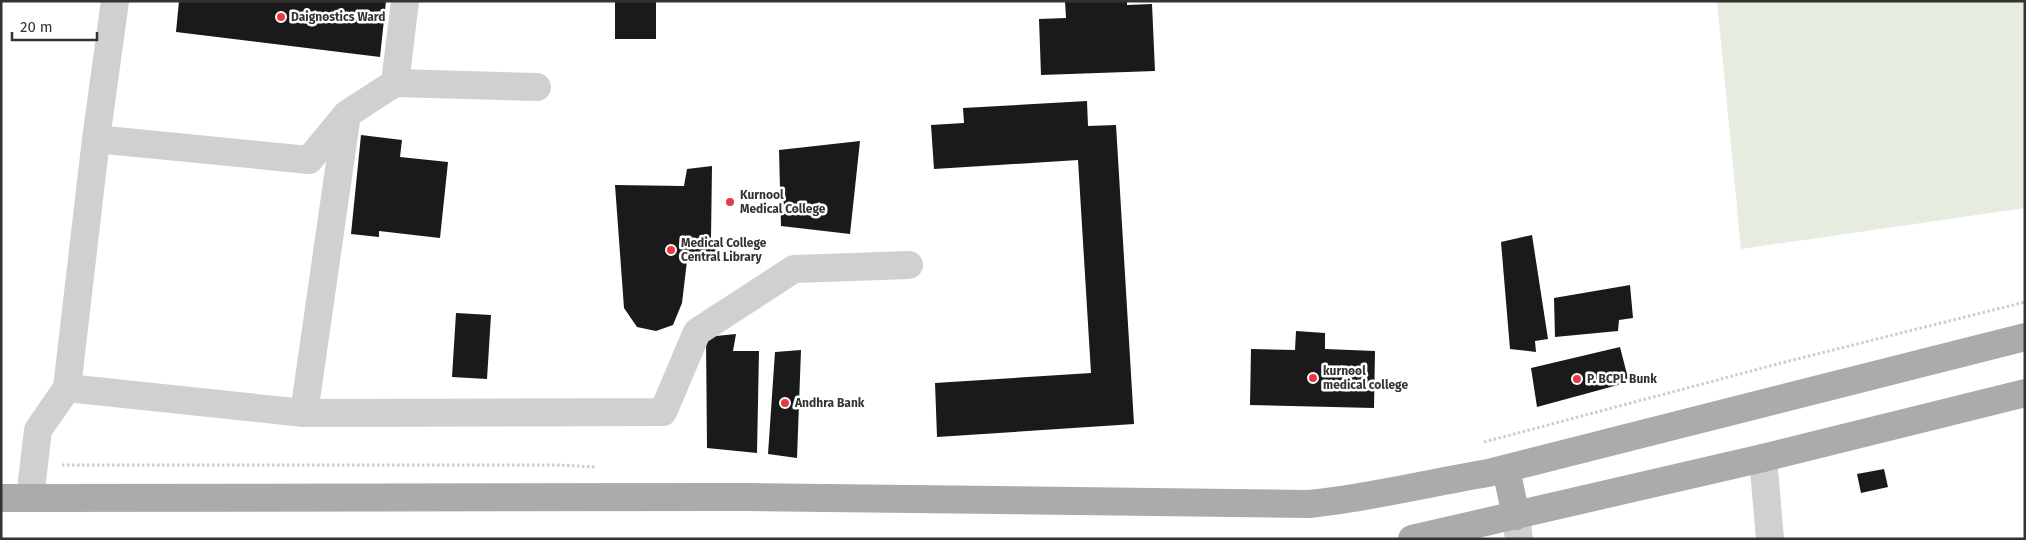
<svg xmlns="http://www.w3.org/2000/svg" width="2026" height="540" viewBox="0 0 2026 540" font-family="'Fira Sans',sans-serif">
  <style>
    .green { fill: #e6ecdf }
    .building { fill: #1a1a1a }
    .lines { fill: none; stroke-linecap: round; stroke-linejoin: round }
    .path { stroke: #cdcdcd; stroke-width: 3; stroke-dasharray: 2.5 2.5; stroke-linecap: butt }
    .minor { stroke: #d0d0d0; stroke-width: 28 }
    .major { stroke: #ababab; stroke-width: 28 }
    .poi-dot { fill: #e63946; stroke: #fff; stroke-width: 2 }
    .labels { text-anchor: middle; stroke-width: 5; stroke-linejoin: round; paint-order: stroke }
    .poi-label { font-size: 12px; font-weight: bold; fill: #333; stroke: #fff; text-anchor: start }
  </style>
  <rect width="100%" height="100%" fill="#fff"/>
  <path class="green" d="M1717,1H2025V208L1741,249Z"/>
  <path class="building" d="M179,1H386L380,57L176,32Z
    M615,1H656V39H615Z
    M1065,1H1127V5L1152,4L1155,71L1041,75L1039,19L1066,18Z
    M1087,101L1088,126L1116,125L1134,424L937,437L935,383L1091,373L1078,160L934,169L931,125L964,123L963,108Z
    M361,135L402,140L400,157L448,162L440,238L379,231V237L351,234Z
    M860,141L850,234L781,226L779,150Z
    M712,166L711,238L722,241L720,260L687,261L682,303L673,325L656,331L637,327L624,308L615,185L684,186L687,169Z
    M1532,235L1548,339L1535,341L1536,352L1510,349L1501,242Z
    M1630,285L1633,318L1619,320L1618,331L1555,337L1554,298Z
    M456,313L491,315L487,379L452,377Z
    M1296,331L1325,333V349L1375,351L1374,408L1250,405L1251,349L1295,350Z
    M736,334L733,351H759L757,453L707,448L706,337Z
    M1620,347L1629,382L1537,407L1531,368Z
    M801,350L797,458L768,454L775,352Z
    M1884,469L1888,487L1861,493L1857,474Z"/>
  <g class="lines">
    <path class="path" d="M1484,442L1785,362L2025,302
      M62,465H558L596,467"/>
    <path class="minor" d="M395,83L405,1
      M96,139L309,160L347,114L395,83L537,87
      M67,388L304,413L663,412L697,332L794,269L909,265
      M304,413L347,114
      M1763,458L1770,539
      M30,498L38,430L67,388L96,139L115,1
      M1516,516L1519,539"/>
    <path class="major" d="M1506,469L1516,516
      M1,498L748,497L1309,504C1369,498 1428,483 1488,473L2025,337
      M1412,539L1763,458L2025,393"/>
  </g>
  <g class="poi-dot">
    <circle cx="281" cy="17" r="5"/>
    <circle cx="730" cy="202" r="5"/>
    <circle cx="671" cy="250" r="5"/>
    <circle cx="1313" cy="378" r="5"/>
    <circle cx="1577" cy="379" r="5"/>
    <circle cx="785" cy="403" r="5"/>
  </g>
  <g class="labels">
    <g class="poi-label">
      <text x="291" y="21">Daignostics Ward</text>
      <text x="740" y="199">Kurnool<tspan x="740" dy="14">Medical College</tspan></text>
      <text x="681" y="247">Medical College<tspan x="681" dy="14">Central Library</tspan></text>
      <text x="1323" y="375">kurnool<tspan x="1323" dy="14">medical college</tspan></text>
      <text x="1587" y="383">P. BCPL Bunk</text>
      <text x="795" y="407">Andhra Bank</text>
    </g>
  </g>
  <rect width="2026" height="540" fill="none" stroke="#333333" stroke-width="5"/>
  <path d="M12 32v8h85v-8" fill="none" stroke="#333333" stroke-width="2.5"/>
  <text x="20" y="32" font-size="15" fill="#333333" stroke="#ffffff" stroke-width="4" paint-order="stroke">20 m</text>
</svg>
